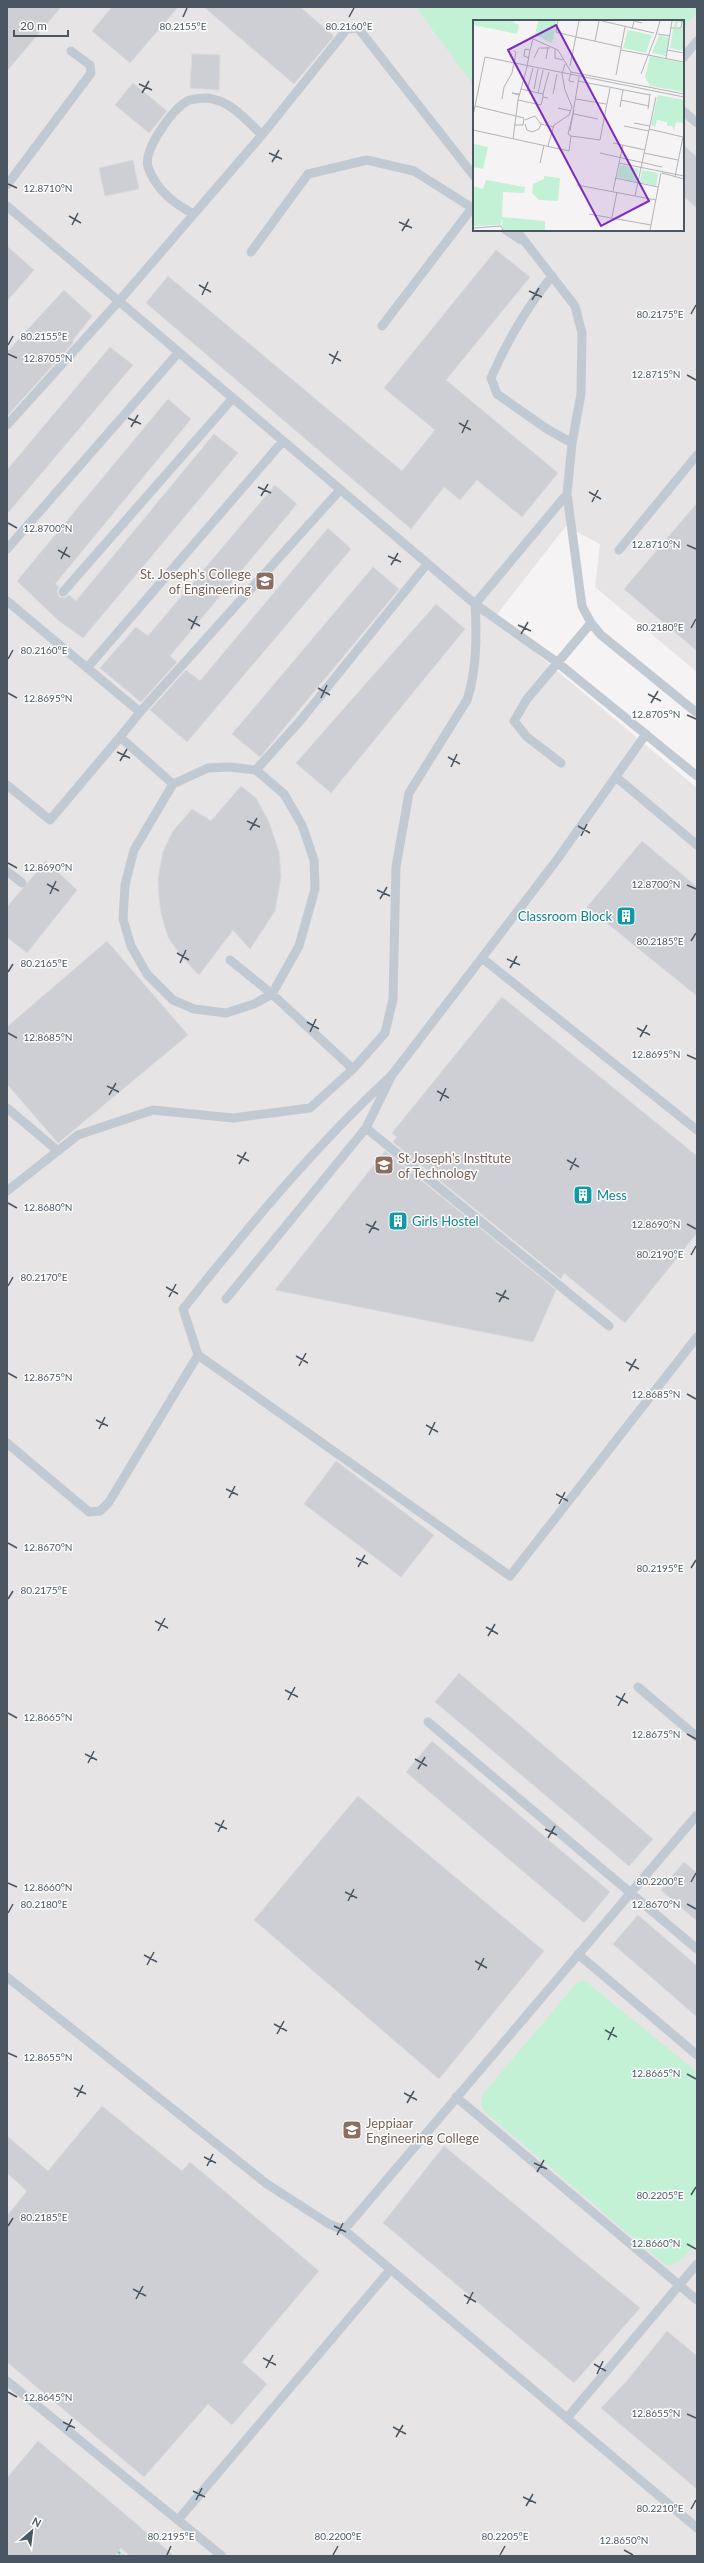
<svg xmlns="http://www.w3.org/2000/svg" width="704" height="2563" viewBox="0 0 704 2563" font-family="Lato,sans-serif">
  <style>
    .education { fill: #e6e4e5; fill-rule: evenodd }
    .green { fill: #c3f1d5 }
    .building { fill: #cdcfd5; stroke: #d7d9de }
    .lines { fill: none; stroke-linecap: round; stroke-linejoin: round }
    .path { stroke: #7ad0a6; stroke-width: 2.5; stroke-dasharray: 3 2; stroke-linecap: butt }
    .service { stroke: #c1cad2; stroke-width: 9 }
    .ticks { fill: none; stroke: #4a5661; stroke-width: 1.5 }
    .labels { text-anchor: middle; stroke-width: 3; stroke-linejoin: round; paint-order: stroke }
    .education-label { font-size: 13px; fill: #785e54; stroke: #fff; text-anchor: start }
    .culture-label { font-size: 13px; fill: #0d838f; stroke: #fff; text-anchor: start }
    .inset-road { fill: none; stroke: #b1b4b9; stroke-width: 1 }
    .view { fill: #7b2cbf; fill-opacity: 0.15; stroke: #7b2cbf; stroke-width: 2 }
    .inset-edge { fill: none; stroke: #4a5661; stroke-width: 2 }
    .ticks-label { font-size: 10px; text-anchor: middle; fill: #4a5661; stroke: #fff; stroke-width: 3; stroke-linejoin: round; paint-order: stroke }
  </style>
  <rect width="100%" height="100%" fill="#f5f3f3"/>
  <path class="education" d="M7,7H697V672L595,587L600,544L566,526L494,618L697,788V2556H7ZM474,21H683V230H474Z"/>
  <path class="green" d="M416,7H697V12L683,29V21H474V86Z
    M584,1980L697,2072V2242C688,2252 682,2262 668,2266L662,2262L484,2111L481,2104L483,2094L575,1985L579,1981Z"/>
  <path class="building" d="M7,7H61L7,71Z
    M112,7H178L130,63L92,31Z
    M204,7H300L334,36L294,84Z
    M192,54L220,55L219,90L190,88Z
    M133,83L167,111L149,133L115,105Z
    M683,145L697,157V208L683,196Z
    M133,160L139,189L105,196L99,168Z
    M7,246L34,270L7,301Z
    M496,250L530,277L446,380L558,473L522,517L477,480L460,500L444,487L411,529L146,303L168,276L402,471L435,430L384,388Z
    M64,290L92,316L73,340V343L7,416V352Z
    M110,347L133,365L7,514V470Z
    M168,399L191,419L55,584L59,587L57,591L59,597L65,598L69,595L76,601L214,434L238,453L83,638L59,621L17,581Z
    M275,485L297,504L170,656L177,662L141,702L100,668L136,627L148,636Z
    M697,503V651L624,589Z
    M328,528L351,549L187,742L150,710L186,670L200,681Z
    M373,567L399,589L260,757L232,734Z
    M436,604L465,629L331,793L296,763Z
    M241,786L256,798L269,822L279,852L281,877L275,911L250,949L233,930L199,975L181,956L168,937L161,913L159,896L158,879L163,852L173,831L192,809L211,821Z
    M642,841L697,887V996L587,907Z
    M46,861L77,890L27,953L7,937V907Z
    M107,941L188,1035L58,1143L7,1084V1027Z
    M502,997L697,1156V1233L625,1323L564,1273L561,1279L393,1142L397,1137L392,1133Z
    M385,1151L556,1290L533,1342L275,1290Z
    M336,1461L434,1535L401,1577L304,1504Z
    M459,1673L653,1839L629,1866L435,1702Z
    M432,1741L610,1892L584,1923L406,1772Z
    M358,1796L544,1951L439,2079L254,1920Z
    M684,1862L697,1873V1921L661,1890Z
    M638,1915L697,1966V2017L613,1944Z
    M102,2106L182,2171L190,2162L319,2271L242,2362L267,2384L232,2425L208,2404L144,2477L7,2362V2216L27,2191L7,2173V2136L48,2171Z
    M444,2146L640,2308L574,2383L383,2223Z
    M667,2331L697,2356V2489L601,2408L626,2382Z
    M38,2441L120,2510L174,2556H130L121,2548L115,2556H7V2478Z"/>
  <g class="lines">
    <path class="path" d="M118,2552L123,2556"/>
    <path class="service" d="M683,58L697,41
      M683,111L697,123
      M262,135L347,29L358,28L474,176
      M7,185L91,73L90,65L71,51
      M7,206L475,604L558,663L697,776
      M506,230L521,240
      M516,230L575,306L582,333L581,394L572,443L567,494L582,606L591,623L601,635L697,713
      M251,252L308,174L367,160L414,171L474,209
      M552,276C527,307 507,341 491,378L497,394L547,429L572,443
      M382,326L472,208
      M7,425L119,301L262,135C246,120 231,101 208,98C203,98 191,99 187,101C172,110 143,150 148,167C156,190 174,204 194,214
      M7,549L179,352
      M619,550L697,455
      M63,592L233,398
      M7,601L140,712L120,737
      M87,668L283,441
      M140,712L340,490
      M561,763L527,737L514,721L527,699L591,623
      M229,767L256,770L284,794L302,825L314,860L315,889L299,946L272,994L254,1004L226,1013L194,1009L173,1000L147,974L131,946L123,919L125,885L134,850L173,784L208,768Z
      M256,770L300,721L427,564
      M616,777L697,845
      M7,785L50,820L120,737L173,784
      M7,871L22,883
      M482,958L697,1130
      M230,960L272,994L353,1069
      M392,1075C314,1147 249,1226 183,1309L198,1355L510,1576L697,1337
      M7,1108L58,1151
      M366,1128L609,1326
      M7,1191L78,1135L153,1110L233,1118L310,1108L353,1069L385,1033L393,999L396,867L409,793L467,700C477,670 477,635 475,604L567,494
      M226,1299L366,1128L392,1075L556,861L646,734
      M7,1443L89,1512L100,1511L109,1502L198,1355
      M638,1687L697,1737
      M428,1722L697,1949
      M578,1954L697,2055
      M7,1977L267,2184L329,2224L344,2230L697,2528
      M456,2097L697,2300
      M344,2230L697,1815
      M7,2381L222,2556
      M567,2418L697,2264
      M178,2520L390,2270"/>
  </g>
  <path class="ticks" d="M183,17L187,8M349,17L354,8M139,84L152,90M142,93L149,81M269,153L282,159M272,162L279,150M8,184L17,188M69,216L81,223M399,222L412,228M72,225L78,213M402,231L409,219M199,285L211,292M529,291L542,297M202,295L208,282M532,300L539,288M691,314L696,305M8,345L13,336M8,354L17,358M329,354L341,361M332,364L338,351M687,375L696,380M128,418L141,424M459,423L471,430M131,427L138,415M462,433L468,420M258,487L271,493M589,492L601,499M261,496L268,484M592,502L598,490M8,523L17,528M687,545L696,549M58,550L70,557M388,556L401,562M61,559L67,547M391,565L398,553M188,619L200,626M518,625L531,631M691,628L696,619M191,629L197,616M521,634L528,622M8,659L13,650M318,688L330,695M8,693L17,698M648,694L661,701M321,698L327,685M651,703L658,691M687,715L696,719M117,752L130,758M448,757L460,764M120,761L127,749M451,767L457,754M247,821L260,827M578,826L590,833M250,830L257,818M581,836L587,824M8,863L17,868M47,884L59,891M687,885L696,889M377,890L390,896M50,894L56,881M380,899L387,887M691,941L696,933M177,953L189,960M507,959L520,965M180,963L186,950M510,968L517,956M8,972L13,964M307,1022L319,1029M637,1028L650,1035M310,1032L316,1019M8,1033L17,1038M640,1037L647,1025M687,1055L696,1059M107,1086L119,1092M437,1091L449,1098M109,1095L116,1083M440,1101L446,1088M237,1155L249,1161M567,1160L579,1167M239,1164L246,1152M570,1170L576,1158M8,1203L17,1208M366,1224L379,1230M687,1224L696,1229M369,1233L376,1221M691,1255L696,1246M8,1286L13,1277M166,1287L178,1294M496,1293L509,1299M169,1297L176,1284M499,1302L506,1290M296,1356L308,1363M626,1362L639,1369M299,1366L306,1353M629,1371L636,1359M8,1373L17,1378M687,1394L696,1399M96,1420L108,1426M426,1425L438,1432M99,1429L105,1417M429,1435L435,1422M226,1489L238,1495M556,1494L568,1501M229,1498L235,1486M559,1504L565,1492M8,1543L17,1548M356,1558L368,1564M358,1567L365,1555M691,1568L696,1560M8,1599L13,1591M155,1621L168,1628M486,1627L498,1634M158,1631L165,1618M488,1636L495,1624M285,1690L298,1697M616,1696L628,1703M288,1700L295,1687M618,1706L625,1693M8,1713L17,1718M687,1734L696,1739M85,1754L97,1760M415,1759L427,1766M88,1763L94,1751M418,1769L425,1757M215,1823L227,1829M545,1829L557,1835M218,1832L224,1820M548,1838L555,1826M691,1882L696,1873M8,1883L17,1887M345,1892L357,1898M348,1901L354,1889M687,1904L696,1909M8,1913L13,1904M144,1955L157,1962M475,1961L487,1968M147,1965L154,1952M478,1970L484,1958M274,2024L287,2031M605,2030L617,2037M277,2034L284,2021M608,2040L614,2027M8,2053L17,2057M687,2074L696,2079M74,2088L86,2094M404,2093L417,2100M77,2097L83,2085M407,2103L414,2091M204,2157L216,2163M534,2163L547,2169M207,2166L213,2154M537,2172L544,2160M691,2195L696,2187M8,2226L13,2218M334,2226L346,2232M337,2235L343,2223M687,2244L696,2249M133,2289L146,2296M464,2295L476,2302M136,2299L143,2286M467,2304L473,2292M263,2358L276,2365M594,2364L606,2371M266,2368L273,2355M597,2374L603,2361M8,2392L17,2397M687,2414L696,2418M63,2422L75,2428M393,2427L406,2434M66,2431L72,2419M396,2437L403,2425M193,2491L205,2497M523,2497L536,2503M196,2500L202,2488M526,2506L533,2494M691,2509L696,2500M624,2550L633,2555M167,2555L171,2546M333,2555L338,2546M500,2555L505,2546"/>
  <defs>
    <g id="university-square" transform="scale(1)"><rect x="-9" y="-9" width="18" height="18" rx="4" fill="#8d6e63" stroke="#fff"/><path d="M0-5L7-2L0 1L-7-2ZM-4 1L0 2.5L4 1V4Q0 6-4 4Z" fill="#fff"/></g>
    <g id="building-square" transform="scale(1)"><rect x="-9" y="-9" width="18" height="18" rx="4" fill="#0f9aa8" stroke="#fff"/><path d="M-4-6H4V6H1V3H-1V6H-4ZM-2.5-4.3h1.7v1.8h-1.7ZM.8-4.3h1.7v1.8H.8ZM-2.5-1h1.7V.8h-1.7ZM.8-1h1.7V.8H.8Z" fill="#fff"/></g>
  </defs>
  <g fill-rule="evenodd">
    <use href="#university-square" x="265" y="581"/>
    <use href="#building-square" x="626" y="916"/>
    <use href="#university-square" x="384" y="1165"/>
    <use href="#building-square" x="583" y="1195"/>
    <use href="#building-square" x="398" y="1221"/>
    <use href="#university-square" x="352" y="2130"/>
  </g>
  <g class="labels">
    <g class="education-label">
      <text x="251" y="579" text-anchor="end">St. Joseph's College<tspan x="251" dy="15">of Engineering</tspan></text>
      <text x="398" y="1163">St Joseph's Institute<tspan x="398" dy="15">of Technology</tspan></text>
      <text x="366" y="2128">Jeppiaar<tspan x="366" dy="15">Engineering College</tspan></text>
    </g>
    <g class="culture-label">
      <text x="612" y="921" text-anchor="end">Classroom Block</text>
      <text x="597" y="1200">Mess</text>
      <text x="412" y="1226">Girls Hostel</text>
    </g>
  </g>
  <g transform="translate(473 20)">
    <rect width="211" height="211" fill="#f5f3f3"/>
    <path d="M0,1H41V3L46,5L44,14L0,5ZM65,1H84L79,23L62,15ZM202,1H211V31L197,28L200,9H209L210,3L205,2L204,7H201ZM155,10L179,15L173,33L150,28ZM186,15L196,18L193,36L179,33ZM177,36L211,43V72L177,66L172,57ZM185,75L211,80V103L203,102L201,111L199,106H194V102L184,100L182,107L178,105ZM1,124L15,127L10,149L0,147ZM147,145L166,149L163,162L144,157ZM169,150L185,153L183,166L167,162ZM71,156L87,158L85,181L66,180L59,173L60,164L71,159ZM13,160L52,167L51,173L30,172L29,197L72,201V210H30L29,199L27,205L0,206V166L10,169Z" fill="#c3f1d5"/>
    <path class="inset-road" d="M85,1L83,12L103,17M129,1L181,13M198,8H208L209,1M159,9L161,1L169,3M184,12L183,15L187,1M185,14L197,16M103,17L148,27M122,21L126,1M82,29V38L90,40M57,30L60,19L85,30L98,52L211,74M148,30L175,35M194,30L211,33M175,35L211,42M61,38L66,28H77M193,38L199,1M73,39L75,27M97,46L106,1M98,52L96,61L101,62M168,54L183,15M143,55L152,7M105,61L177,75M48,69L54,47L57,30L52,29L51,36L56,38M61,69L65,49M54,71L60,48M65,73L70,50M70,74L76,52M80,74L84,54M46,75L39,73L46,74M70,77V74L48,69L45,80L68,85L70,77L75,78M29,79L31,67L39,53L43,32L41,31M103,79L133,84M148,80L176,86M2,86L51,98L50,105H42M147,87L150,70M85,88L98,91M175,89L177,74M101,94L125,99M0,96L12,37L211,77M161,103L177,106M52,104L54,110L59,112L66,109L68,104L62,96L52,100M68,104L81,107M151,106L176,111M176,109L210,117L202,157M0,110L96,131L98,116L95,114L101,90M97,111L106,57M98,116L127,120L137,68M40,119L45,80M140,123L172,130M75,126L81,105L96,95L99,87L92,70L89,54L92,44M127,133L189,147M171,133L205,140M67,143L71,125M146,143L211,156M189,153L211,159M142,158L185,167M104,165L183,180M140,171L150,125M162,176L183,77M116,194L178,205M139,197L144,172M0,208L28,206L30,210M177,210L188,153"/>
    <path class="view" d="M83,5L176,181L128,206L35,30Z"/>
    <rect width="211" height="211" class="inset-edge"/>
  </g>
  <g class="ticks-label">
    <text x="183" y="30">80.2155°E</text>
    <text x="349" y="30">80.2160°E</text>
    <text x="48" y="192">12.8710°N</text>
    <text x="660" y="318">80.2175°E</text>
    <text x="44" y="340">80.2155°E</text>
    <text x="48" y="362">12.8705°N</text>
    <text x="656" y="378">12.8715°N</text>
    <text x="48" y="532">12.8700°N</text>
    <text x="656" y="548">12.8710°N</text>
    <text x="660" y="631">80.2180°E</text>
    <text x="44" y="654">80.2160°E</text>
    <text x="48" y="702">12.8695°N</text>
    <text x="656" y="718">12.8705°N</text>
    <text x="48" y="871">12.8690°N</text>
    <text x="656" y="888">12.8700°N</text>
    <text x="660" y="945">80.2185°E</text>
    <text x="44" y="967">80.2165°E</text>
    <text x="48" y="1041">12.8685°N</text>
    <text x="656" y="1058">12.8695°N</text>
    <text x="48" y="1211">12.8680°N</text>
    <text x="656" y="1228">12.8690°N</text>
    <text x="660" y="1258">80.2190°E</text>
    <text x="44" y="1281">80.2170°E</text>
    <text x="48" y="1381">12.8675°N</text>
    <text x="656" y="1398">12.8685°N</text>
    <text x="48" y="1551">12.8670°N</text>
    <text x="660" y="1572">80.2195°E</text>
    <text x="44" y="1594">80.2175°E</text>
    <text x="48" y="1721">12.8665°N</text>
    <text x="656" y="1738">12.8675°N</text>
    <text x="660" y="1885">80.2200°E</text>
    <text x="48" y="1891">12.8660°N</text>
    <text x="656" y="1908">12.8670°N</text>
    <text x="44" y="1908">80.2180°E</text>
    <text x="48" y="2061">12.8655°N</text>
    <text x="656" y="2077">12.8665°N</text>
    <text x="660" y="2199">80.2205°E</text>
    <text x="44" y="2221">80.2185°E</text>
    <text x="656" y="2247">12.8660°N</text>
    <text x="48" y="2401">12.8645°N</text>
    <text x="656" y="2417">12.8655°N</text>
    <text x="660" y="2512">80.2210°E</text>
    <text x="171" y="2540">80.2195°E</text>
    <text x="338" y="2540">80.2200°E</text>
    <text x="505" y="2540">80.2205°E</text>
    <text x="624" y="2544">12.8650°N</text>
  </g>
  <rect width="704" height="2563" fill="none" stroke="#4a5661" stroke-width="16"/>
  <g transform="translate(32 2531) rotate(28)" stroke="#ffffff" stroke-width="3" paint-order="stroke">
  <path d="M0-3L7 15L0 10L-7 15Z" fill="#4a5661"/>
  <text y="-6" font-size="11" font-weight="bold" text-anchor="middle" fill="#4a5661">N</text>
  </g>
  <path d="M14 30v6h54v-6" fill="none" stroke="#4a5661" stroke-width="2"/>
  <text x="20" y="30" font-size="12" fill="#4a5661" stroke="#ffffff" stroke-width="3" paint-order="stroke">20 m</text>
</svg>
